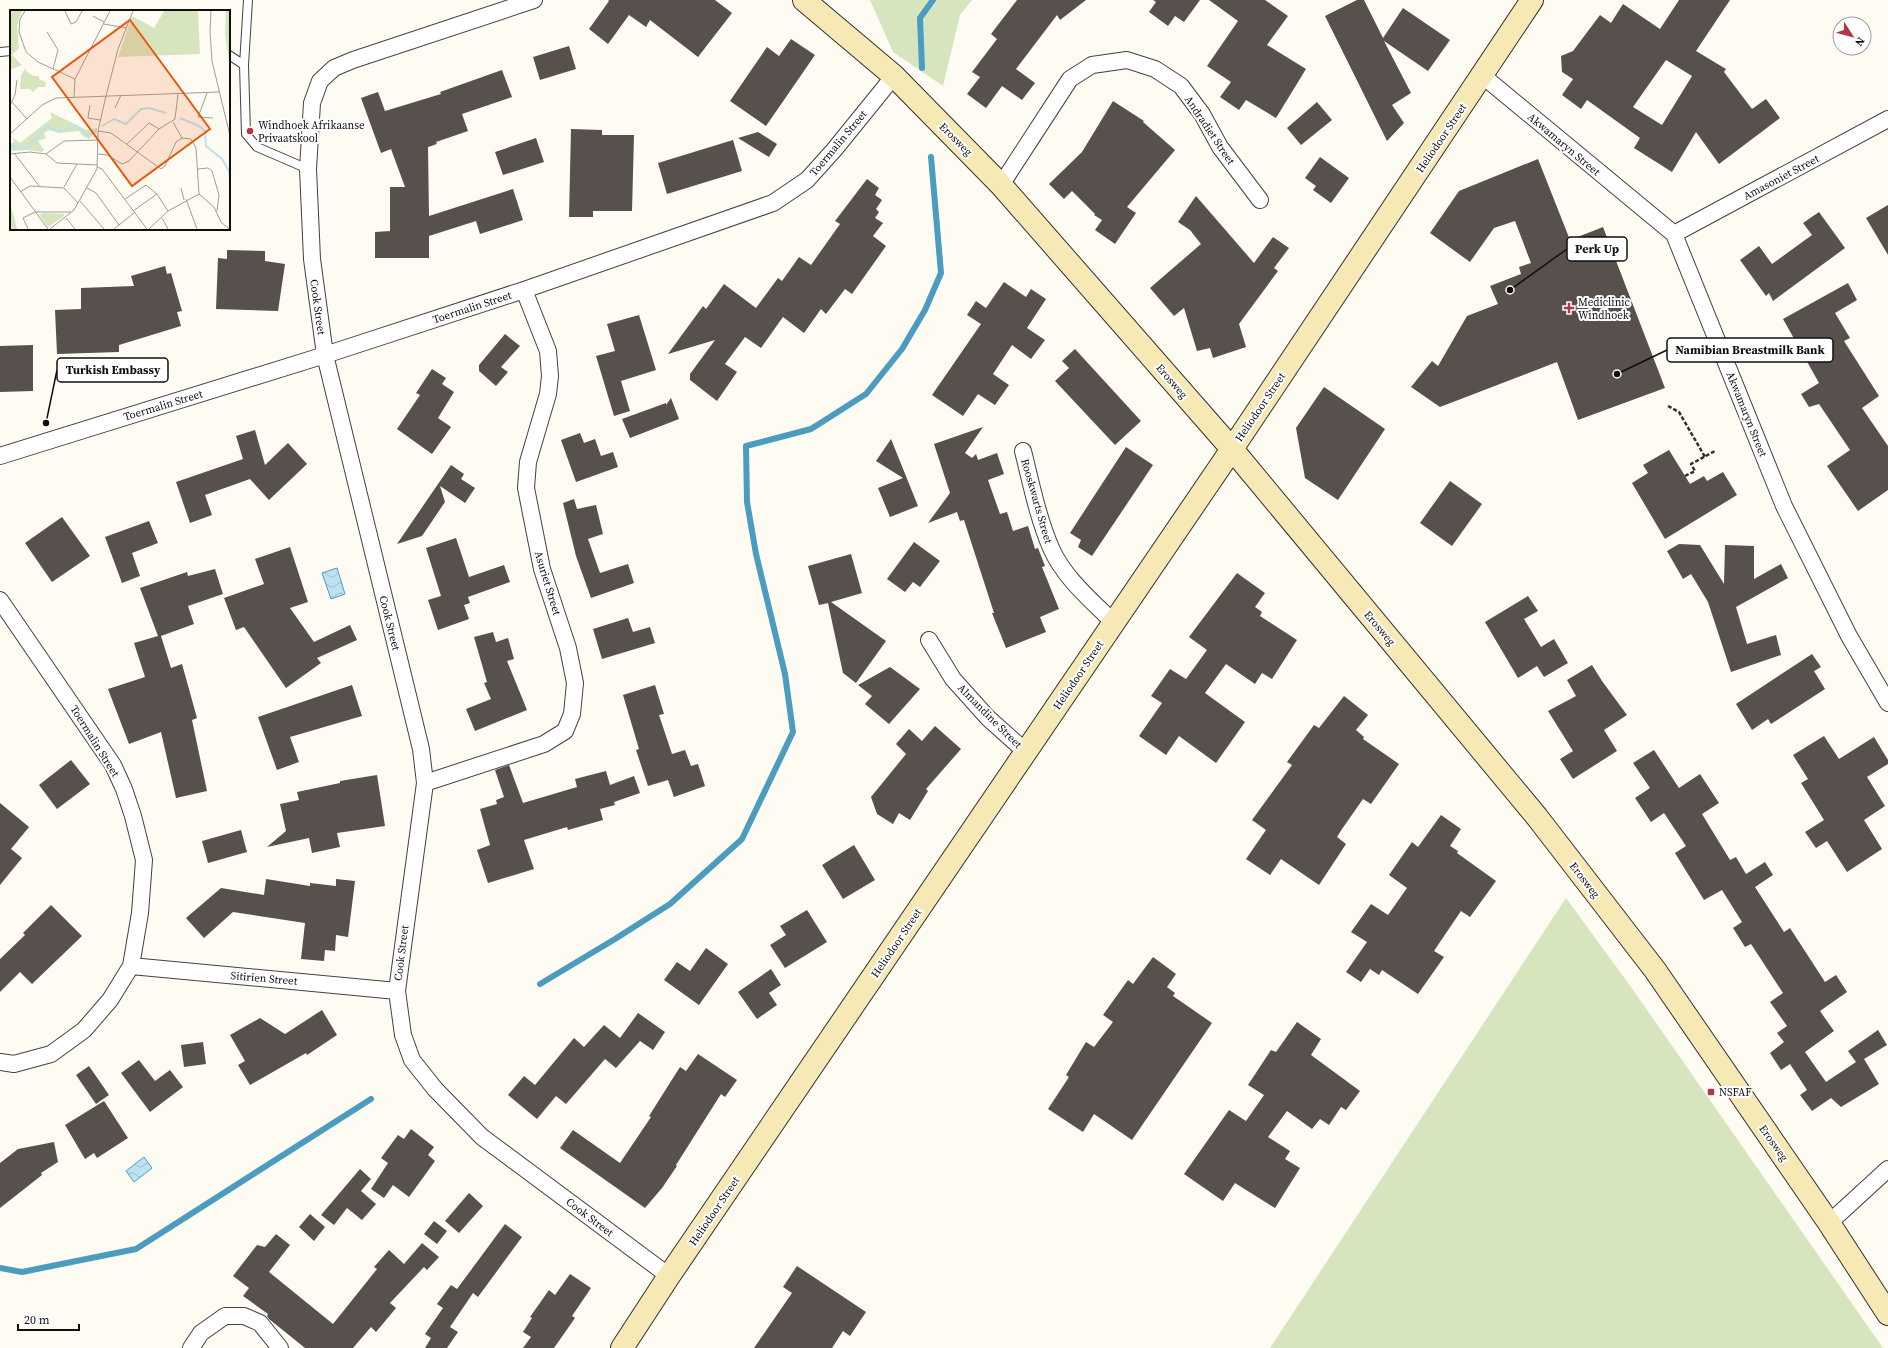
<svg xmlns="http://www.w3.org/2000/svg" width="1888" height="1348" viewBox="0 0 1888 1348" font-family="'Source Serif 4',serif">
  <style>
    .grass { fill: #d7e5bf }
    .water { fill: url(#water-waves); stroke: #4b9cbf }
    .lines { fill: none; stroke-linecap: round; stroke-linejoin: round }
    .stream { stroke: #4b9cbf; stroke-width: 6 }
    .building { fill: #57504d; fill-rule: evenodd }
    .lane-casing { stroke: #424242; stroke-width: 10 }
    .street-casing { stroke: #424242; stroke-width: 18 }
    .secondary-casing { stroke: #313131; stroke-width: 24 }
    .path { stroke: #313131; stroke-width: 2.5; stroke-dasharray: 4 2; stroke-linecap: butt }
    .lane { stroke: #fff; stroke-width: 8 }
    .street { stroke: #fff; stroke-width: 16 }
    .secondary { stroke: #f7e9b5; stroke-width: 22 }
    .poi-dot { fill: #b13647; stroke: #fff; stroke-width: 1.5 }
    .labels { text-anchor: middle; stroke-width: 4; stroke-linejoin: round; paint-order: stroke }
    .poi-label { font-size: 11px; fill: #0f0f0f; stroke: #fff; text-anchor: start }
    .street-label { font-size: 11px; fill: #0f0f0f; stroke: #fff }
    .inset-river { fill: none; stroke: #bde2f0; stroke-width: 2 }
    .inset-road { fill: none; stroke: #9e9d98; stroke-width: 1 }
    .view { fill: #e8590c; fill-opacity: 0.15; stroke: #e8590c; stroke-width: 2 }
    .inset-edge { fill: none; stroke: #0f0f0f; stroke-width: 2 }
    .leader { fill: none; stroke: #0f0f0f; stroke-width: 1.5 }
    .callout-dot { fill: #0f0f0f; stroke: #fff; stroke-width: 1.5 }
    .callout { fill: #fff; stroke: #0f0f0f; stroke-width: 1.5 }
    .callout-label { font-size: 12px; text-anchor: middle; font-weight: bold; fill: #0f0f0f }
  </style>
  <defs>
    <pattern id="water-waves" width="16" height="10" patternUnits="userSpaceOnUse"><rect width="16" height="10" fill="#bde2f0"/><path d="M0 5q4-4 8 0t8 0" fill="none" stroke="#a1c1cd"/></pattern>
  </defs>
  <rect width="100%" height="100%" fill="#fefbf3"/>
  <path class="grass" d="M870,0H972L960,15L943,86L893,52Z
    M1566,898L1631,987L1883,1348H1270Z"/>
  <path class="water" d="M337,568L345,594L331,599L322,573Z
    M144,1157L152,1168L134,1182L126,1171Z"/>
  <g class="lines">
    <path class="stream" d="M922,68L920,18L933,0
      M540,984L615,939L670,904L742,839L793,732L785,674L756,554L747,502L746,446L811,429L866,394L902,349L925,310L941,273L931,157
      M0,1268L22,1272L136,1249L371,1099"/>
  </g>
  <path class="building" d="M608,0H715L732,13L698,57L650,20L646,27L629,15L608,44L589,29L609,1Z
    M1017,0H1086L1060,20L1057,15L1016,69L1035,83L1022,100L1002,86L986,108L967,94L980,77L972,72L997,39L991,34Z
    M1153,0H1200L1184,22L1175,16L1168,26L1149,12L1156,2Z
    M1209,0H1265L1288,16L1267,45L1306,69L1276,118L1246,100L1239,110L1220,97L1231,82L1207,66L1238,21Z
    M1357,0H1364L1383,38L1403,8L1450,40L1428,71L1384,41L1411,93L1392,105L1404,123L1387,141L1325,16Z
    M1679,0H1730L1696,51L1726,69L1724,72L1752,109L1766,99L1780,118L1719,164L1696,132L1672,172L1634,148L1640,138L1587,100L1581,109L1562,95L1573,79L1562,72L1561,56L1573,51L1600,15L1611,23L1623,4L1660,29ZM1666,60L1692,76L1662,125L1633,107Z
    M791,39L815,55L766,126L730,101L767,47L779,56Z
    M569,46L576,69L540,80L533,57Z
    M502,70L512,97L462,114L468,131L436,142L437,144L428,147L429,216L513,189L523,220L480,234L476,221L429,236V258H375V232L390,231V187H405L391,149L381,153L361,98L378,92L385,111L441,94L440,92Z
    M1113,101L1144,121L1143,122L1175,150L1127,207L1136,213L1115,244L1095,230L1102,220L1094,215L1095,214L1072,191L1064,199L1049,184L1082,152Z
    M1317,102L1332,120L1301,145L1287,128Z
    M571,129L602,130V135H634L632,211H593V217H569Z
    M758,132L777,144L769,157L738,138Z
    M536,138L544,162L503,175L495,152Z
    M733,140L742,171L667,194L658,163Z
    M1320,157L1349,178L1331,203L1313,190L1316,186L1305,178Z
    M1538,159L1570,240L1603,227L1665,388L1578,420L1557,362L1440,407L1411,387L1432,361L1438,366L1467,316L1498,304L1490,286L1521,274L1519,267L1531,263L1515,221L1494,228L1470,262L1430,233L1459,191Z
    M867,179L879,188L875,195L882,200L876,209L879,212L875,218L883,223L873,236L886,246L852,294L845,289L826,314L821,309L804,333L783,317L761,348L745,337L725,364L737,372L717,401L690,380V374L715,340L668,354L703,306L706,309L724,284L756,308L778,278L782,281L799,257L811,265L840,224L835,221Z
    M1196,196L1254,263L1273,237L1289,248L1274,268L1278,271L1239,324L1246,347L1213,358L1210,348L1197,351L1184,308L1174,316L1150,288L1201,244L1190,230L1178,222Z
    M1888,205V255L1866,218Z
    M1819,212L1845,248L1773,301L1769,293L1766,296L1740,260L1759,246L1772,264L1812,235L1803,223Z
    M227,250L265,251V261L285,264L278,311L216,309L218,258L227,259Z
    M165,266L167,274L171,273L182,311L177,312L181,326L119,345V352L57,354L55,310L81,309V288L134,286L131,276Z
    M1004,282L1026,297L1031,289L1046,299L1027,328L1045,340L1031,359L1012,345L993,374L1009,385L995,405L978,394L963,416L932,395L981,324L967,315L976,301L986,308Z
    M1848,283L1857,300L1835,313L1850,338L1844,341L1879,396L1862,408L1888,446V490L1858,511L1827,466L1850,450L1819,404L1809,407L1801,394L1819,383L1783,319Z
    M639,315L656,370L621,381L630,411L614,416L596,356L615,351L607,324Z
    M505,334L520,346L501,367L508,372L496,386L479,371V365Z
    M33,345V391L0,392V346Z
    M1075,349L1141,421L1115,445L1055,381L1069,368L1062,361Z
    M432,369L446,378L442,384L454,392L438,418L451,427L432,454L397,429L420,395L416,393Z
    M1324,387L1385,429L1338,500L1305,478L1296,428Z
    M671,398L679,419L630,438L622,419L666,403V405Z
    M983,427L965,453L972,458L976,454L978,460L997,453L1004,474L988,480L1000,514L1007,512L1013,531L1028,526L1035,549L1038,548L1045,566L1042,567L1059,609L1040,617L1046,632L1006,648L992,613H994L964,520L960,521L957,512L928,523L950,493L934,444Z
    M255,430L265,465L288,443L307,464L269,500L250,479L205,495L212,515L190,523L176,482L243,459L236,436Z
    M580,433L584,443L595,439L601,456L613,452L618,467L576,482L561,440Z
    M891,439L918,506L890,517L878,488L903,478L876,461Z
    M1126,447L1153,465L1092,556L1078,547L1081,540L1070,533Z
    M1669,450L1690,484L1704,476L1707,481L1723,472L1737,495L1665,539L1632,483L1648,473L1643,465Z
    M451,465L464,474L461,479L475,488L465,503L440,486L445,502L422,536L397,544Z
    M1450,481L1482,504L1452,546L1420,523Z
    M574,499L577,509L596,505L603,534L588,539L600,573L628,564L634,583L591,598L576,556L563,503Z
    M62,517L90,556L52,582L25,543Z
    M149,521L158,543L132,553L140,576L122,583L105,537Z
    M456,538L469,577L504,565L510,582L468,597L470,603L464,605L469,619L438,630L428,600L441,596L426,548Z
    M914,542L940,561L920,587L913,582L905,592L887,579Z
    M1679,544L1700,545L1724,584L1725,545L1754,546V579L1781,564L1788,578L1736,607L1747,644L1776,635L1781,655L1731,672L1708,602L1691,574L1683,579L1667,551Z
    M290,547L308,602L290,608L314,642L350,625L357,640L317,658L321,663L286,688L244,627L236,630L224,598L264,584L255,559Z
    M851,554L862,593L831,602L886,641L856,683L843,673L828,603L819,605L808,566Z
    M215,569L223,594L188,606L194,624L161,636L171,668L182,664L197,718L192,720L207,791L176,798L161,732L129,744L108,689L145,677L134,643L158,636L140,588L187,572L188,576Z
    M1237,573L1265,593L1255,607L1262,612L1260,616L1297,640L1272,679L1262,673L1255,684L1226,664L1205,693L1245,722L1216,763L1179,736L1166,755L1139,736L1162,703L1151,696L1170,669L1186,679L1207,650L1189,637Z
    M1528,596L1538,611L1524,619L1541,647L1554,639L1568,663L1544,677L1537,666L1518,678L1485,622Z
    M628,618L633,632L650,627L655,643L602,659L593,629Z
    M493,632L496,642L508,638L514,659L507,661L527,710L475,731L466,709L491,699L484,683L487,682L474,637Z
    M1812,654L1821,667L1814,671L1825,689L1771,724L1768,719L1752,730L1736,704Z
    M1592,665L1602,681L1627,715L1604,730L1617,751L1573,779L1560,759L1573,751L1548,711L1576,696L1567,680Z
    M890,667L920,689L889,724L865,704L872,696L858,685Z
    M352,685L362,716L290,737L299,762L277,770L258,717Z
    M655,685L664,714L659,715L672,754L685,750L691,766L698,764L705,786L674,797L668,780L648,786L636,750L639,749L623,695Z
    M1344,696L1368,715L1356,730L1364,737L1363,739L1399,764L1371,804L1363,799L1342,829L1337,837L1346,844L1319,885L1281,859L1270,875L1246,859L1266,830L1252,820L1292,765L1287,762L1314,725L1319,728Z
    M935,726L961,749L926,789L928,791L910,820L899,813L893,824L877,814L871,797L906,754L896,744L909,729L922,741Z
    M1824,736L1839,759L1874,737L1888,760V764L1867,777L1885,806L1864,820L1882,849L1847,872L1827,841L1816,848L1805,832L1824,820L1801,783L1808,779L1793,755Z
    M1654,750L1679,788L1700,774L1719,803L1702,814L1730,860L1736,857L1746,874L1765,862L1773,875L1755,887L1784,932L1790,928L1825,982L1836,975L1847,992L1820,1011L1834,1031L1805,1052L1826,1082L1856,1062L1848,1051L1878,1030L1887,1045L1864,1059L1879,1084L1841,1107L1831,1098L1812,1111L1800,1095L1807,1090L1790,1064L1781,1070L1770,1053L1784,1042L1777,1033L1787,1026L1770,1002L1783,993L1751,944L1745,947L1733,928L1742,922L1722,890L1704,900L1675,853L1686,846L1664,813L1651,822L1635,798L1650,788L1633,763Z
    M71,760L90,784L57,809L39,785Z
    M509,765L523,803L577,787L575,779L606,771L610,785L634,776L640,793L614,802L615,805L600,809L603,820L568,830L567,827L524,840L534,869L488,883L477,850L490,845L480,809L497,804L496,800L504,797L495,770Z
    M377,775L385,826L337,833L340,847L312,853L309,838L267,847L286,831L280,804L299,800L297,792L340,783V781Z
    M0,803L29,827L11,849L22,858L0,885Z
    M1441,815L1461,829L1450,846L1458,851L1457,853L1496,881L1470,917L1461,911L1440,942L1434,951L1444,957L1418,994L1382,970L1379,975L1370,969L1361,982L1346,972L1367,942L1351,932L1371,904L1388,915L1407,888L1389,875L1412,842L1418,847Z
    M241,830L247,852L208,863L202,841Z
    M854,845L875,880L843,899L822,865Z
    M266,879L310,886V883L336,886V879L355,881L348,937L336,935L335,951L325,950L324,961L301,959L305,923L233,912L204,938L186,918L221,888L264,895Z
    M51,905L82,936L32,984L20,972L0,992V959L25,935L23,933Z
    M807,910L827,942L785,968L770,945L786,935L780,926Z
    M706,948L728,964L699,1005L664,980L677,962L690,971Z
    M1153,957L1176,974L1167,987L1175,993L1173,996L1212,1023L1132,1140L1094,1114L1083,1132L1048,1109L1069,1077L1066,1075L1086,1042L1094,1047L1113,1022L1103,1015L1128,980L1133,984Z
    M771,969L781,985L769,993L777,1005L757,1019L738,992Z
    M322,1010L337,1035L307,1055L306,1053L250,1085L238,1065L245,1061L230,1035L260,1018L285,1034Z
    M638,1013L665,1032L653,1050L640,1041L616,1068L605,1059L566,1104L556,1096L537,1119L508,1095L524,1076L535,1085L574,1038L584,1047L604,1025L620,1038Z
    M1297,1022L1321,1039L1311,1055L1360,1091L1346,1110L1341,1107L1329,1125L1320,1119L1312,1129L1287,1111L1268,1137L1290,1151L1285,1159L1300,1168L1275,1208L1235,1183L1223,1201L1184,1174L1229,1110L1246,1121L1264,1095L1248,1085L1271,1050L1276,1052Z
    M203,1042L206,1064L184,1067L181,1045Z
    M698,1054L737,1080L725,1097L721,1094L676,1165L677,1166L662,1188L645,1208L560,1148L573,1130L620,1163L651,1117L649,1116L680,1067L686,1071Z
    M139,1060L155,1081L170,1070L183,1087L150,1112L121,1073Z
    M89,1066L109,1095L96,1104L76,1075Z
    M104,1101L128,1138L97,1158L94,1153L85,1159L65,1125Z
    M411,1129L434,1147L428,1155L435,1161L409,1197L393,1185L384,1198L371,1189L388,1163L381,1158L398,1135L404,1139Z
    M54,1142L58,1162L41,1173L42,1175L0,1208V1163L18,1149Z
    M360,1169L371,1179L361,1191L376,1204L362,1220L347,1208L334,1225L321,1215Z
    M469,1193L483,1206L459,1233L445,1221Z
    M310,1214L325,1227L314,1241L299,1227Z
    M434,1221L447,1231L437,1244L424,1234Z
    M505,1224L522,1237L478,1297L473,1293L450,1327L458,1332L447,1348H425L431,1338L425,1334L443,1308L437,1304L451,1285L457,1289Z
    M276,1234L290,1245L269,1272L333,1324L377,1269L374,1267L389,1250L404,1264L422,1243L439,1257L427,1270L424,1267L390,1303L396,1308L376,1332L371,1327L353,1348H305L269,1319L267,1316L268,1314L243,1296L249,1288L233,1276L257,1245L265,1247Z
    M797,1266L866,1312L850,1336L843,1331L832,1348H754L792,1293L783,1287Z
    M570,1274L591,1288L572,1316L575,1318L554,1348H523L531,1337L523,1332L532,1318L530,1317L549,1290L555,1295Z"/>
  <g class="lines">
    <g class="lane-casing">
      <path id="lane" d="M0,52L11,51
        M229,55L244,65L246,134L257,147L308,169
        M244,65L248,0"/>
    </g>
    <g class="street-casing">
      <path id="street" d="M534,0L353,60L334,68L320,81L312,103L308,169L312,259L325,355L421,749L425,783L397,991L403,1035L412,1060L435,1089L482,1137L669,1276
        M1483,76L1674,234L1784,506L1849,636L1888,703
        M1001,185L1070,79L1092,65L1127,60L1155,69L1181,86L1202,114L1220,147L1260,200
        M1674,234L1888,119
        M1023,451C1031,483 1038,518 1051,548C1064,578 1092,601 1114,623
        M0,456L325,355L524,290L773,203L807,180L834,150L894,76
        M0,600L113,765L124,789L133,816L144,860L140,913L131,966L110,1000L84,1030L51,1054L14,1064L0,1062
        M929,640L953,679L988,718L1026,752
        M425,783L544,744L565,731L572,714L575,683L568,648L542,569L526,488L528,462L548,394L550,376L548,351L524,290
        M131,966L397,991
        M1829,1223L1888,1169
        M191,1348L201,1333L225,1316H244L260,1323L280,1348"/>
    </g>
    <g class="secondary-casing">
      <path id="secondary" d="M804,0L894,76L1001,185L1232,449L1537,817L1655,970L1829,1223L1888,1314
        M622,1348L669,1276L1232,449L1532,0"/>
    </g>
    <path class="path" d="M1668,406L1679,412L1705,457
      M1685,476L1695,471L1691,464L1715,451"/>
    <use href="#lane" class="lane"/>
    <use href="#street" class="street"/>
    <use href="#secondary" class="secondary"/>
  </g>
  <g class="poi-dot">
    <circle cx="250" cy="131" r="4"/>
    <path d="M1567 302h4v4h4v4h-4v4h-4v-4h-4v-4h4z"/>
    <rect x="1707" y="1088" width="8" height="8" rx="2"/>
  </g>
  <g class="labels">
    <g class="poi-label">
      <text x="258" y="129">Windhoek Afrikaanse<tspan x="258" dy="13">Privaatskool</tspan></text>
      <text x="1578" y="306">Mediclinic<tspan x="1578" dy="13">Windhoek</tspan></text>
      <text x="1719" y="1096">NSFAF</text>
    </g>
    <g class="street-label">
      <text transform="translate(1210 130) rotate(56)" y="4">Andradiet Street</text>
      <text transform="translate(1441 138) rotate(-56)" y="4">Heliodoor Street</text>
      <text transform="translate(956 139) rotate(45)" y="4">Erosweg</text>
      <text transform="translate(838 143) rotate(-50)" y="4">Toermalin Street</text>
      <text transform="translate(1564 144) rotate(40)" y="4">Akwamaryn Street</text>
      <text transform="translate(1781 177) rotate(-28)" y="4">Amasoniet Street</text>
      <text transform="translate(318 307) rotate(82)" y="4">Cook Street</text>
      <text transform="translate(472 307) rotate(-18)" y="4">Toermalin Street</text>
      <text transform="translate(1172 381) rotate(49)" y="4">Erosweg</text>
      <text transform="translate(163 405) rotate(-17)" y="4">Toermalin Street</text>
      <text transform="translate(1260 407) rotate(-56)" y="4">Heliodoor Street</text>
      <text transform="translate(1747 414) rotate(68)" y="4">Akwamaryn Street</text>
      <text transform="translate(1037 501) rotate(74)" y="4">Rooskwarts Street</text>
      <text transform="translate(548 583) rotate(73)" y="4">Asuriet Street</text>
      <text transform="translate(390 623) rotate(76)" y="4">Cook Street</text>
      <text transform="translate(1380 628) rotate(50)" y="4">Erosweg</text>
      <text transform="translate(1078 675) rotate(-56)" y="4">Heliodoor Street</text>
      <text transform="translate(990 716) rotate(45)" y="4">Almandine Street</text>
      <text transform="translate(95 741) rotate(58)" y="4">Toermalin Street</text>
      <text transform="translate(1585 880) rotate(52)" y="4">Erosweg</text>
      <text transform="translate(896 943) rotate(-56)" y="4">Heliodoor Street</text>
      <text transform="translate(401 953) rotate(-83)" y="4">Cook Street</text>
      <text transform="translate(264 978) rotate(5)" y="4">Sitirien Street</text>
      <text transform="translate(1774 1143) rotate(55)" y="4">Erosweg</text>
      <text transform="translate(714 1211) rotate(-56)" y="4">Heliodoor Street</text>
      <text transform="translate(590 1217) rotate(37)" y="4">Cook Street</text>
    </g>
  </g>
  <g transform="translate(10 10)">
    <rect width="220" height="220" fill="#fefbf3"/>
    <path d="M0,1H12L7,15L9,38L2,45L12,55L0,60ZM154,1H188L190,44L108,47L122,6L144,18ZM216,1H220V59L215,24ZM15,58L17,62L23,66H29V69L36,72L35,77H28L23,82L20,79H10L11,66ZM40,102L77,120L87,118V122L79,129L74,127L69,121L49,123L39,120L34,123L36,128L28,131L34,140L32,142L18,140L0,141V133L5,132L0,126L10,133L42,108ZM0,195L4,206L7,219H0Z" fill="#d7e5bf"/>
    <path d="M33,203L54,204V206L38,217L29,205Z" fill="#d7e5bf"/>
    <path class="inset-river" d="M170,108L189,116L195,121L196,136L212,149L219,161L220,170M92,116L104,109L116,114L131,99L139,98L156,103M0,135L13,139L19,137L37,116L48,122L66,116L77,125L87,120M220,172V186"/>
    <path class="inset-road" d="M15,1L10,9L9,22L16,42L28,52L65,69M55,1L61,14L66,12L72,1M201,1L200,21L202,51L220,126M83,6L94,12M94,14L116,18M37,22L48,40L43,59M197,83L188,107L203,108M64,87L65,69L100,1M2,92L17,109M0,95L5,85L7,70M80,95L78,108L90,110M105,98L111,85M163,112L172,128M88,121L101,123L151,159L155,156L166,132L172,128L181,129L186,138L189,184L204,197L211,212L219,219M0,124L32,95L46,88L209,82M117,134L139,113L149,119M4,143L30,177M0,144L20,142L36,144L47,153L87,155M36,144L54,131L88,130M88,144L97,145L112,154L119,151L149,119L165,109L168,84M87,157L92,159L137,219M188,159L198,158L202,161L209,185L207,201M0,167L38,219M54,177L67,154M77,178L86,183L109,215M171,178L174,190M10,182L20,176L54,178L68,193M115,189L136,175L147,184L158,201M176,189L187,219M70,191L94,219M123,201L147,184M56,208L65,219M152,208L158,219M18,219L13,208L25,202H61M40,219L64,200L87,159L88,121L96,86L108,39L123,1M104,219L124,203M139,219L158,201L189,184"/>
    <path class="view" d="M120,10L200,119L122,176L42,67Z"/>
    <rect width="220" height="220" class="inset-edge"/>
  </g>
  <path class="leader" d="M1510 290L1567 249M1617 374L1667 350M46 423L57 370"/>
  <g class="callout-dot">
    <circle cx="1510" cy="290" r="4"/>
    <circle cx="1617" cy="374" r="4"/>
    <circle cx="46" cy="423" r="4"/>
  </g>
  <g class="callout">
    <rect x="1567" y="237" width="60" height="24" rx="4"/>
    <rect x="1667" y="338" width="166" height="24" rx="4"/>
    <rect x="57" y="358" width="111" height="24" rx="4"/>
  </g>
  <g class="callout-label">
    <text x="1597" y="253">Perk Up</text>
    <text x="1750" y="354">Namibian Breastmilk Bank</text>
    <text x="113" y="374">Turkish Embassy</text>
  </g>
  <g transform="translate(1852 36) rotate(126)"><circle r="19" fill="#ffffff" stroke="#9f9f9f"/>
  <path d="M0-3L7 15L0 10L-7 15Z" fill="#b13647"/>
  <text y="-6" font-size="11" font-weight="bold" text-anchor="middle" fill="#0f0f0f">N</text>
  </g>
  <path d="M18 1324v6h61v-6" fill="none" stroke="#0f0f0f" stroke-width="2"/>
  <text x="24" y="1324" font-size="12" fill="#0f0f0f" stroke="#ffffff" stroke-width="3" paint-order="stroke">20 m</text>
</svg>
